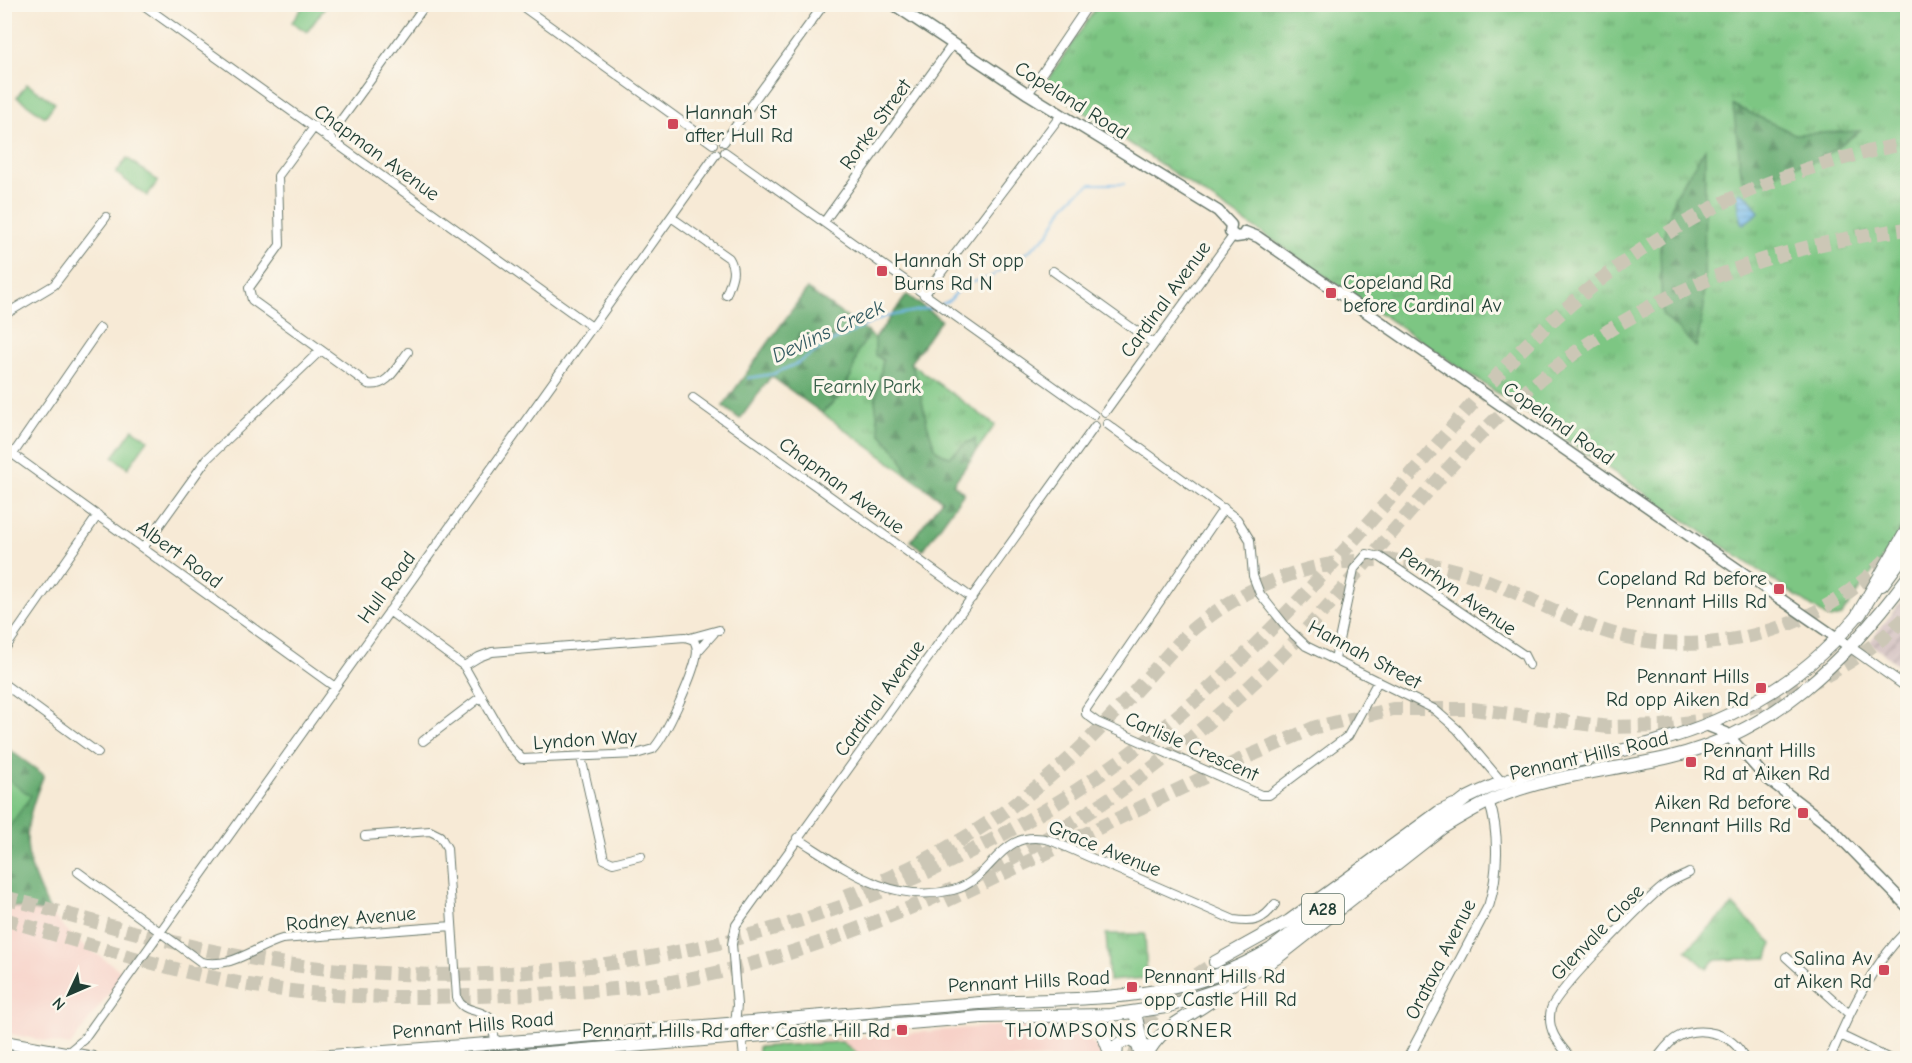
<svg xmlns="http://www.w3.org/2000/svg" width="1912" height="1063" viewBox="0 0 1912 1063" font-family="'Comic Neue',sans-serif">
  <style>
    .built { fill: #f7d1c8 }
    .industrial { fill: url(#industrial-furrows) }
    .grass { fill: url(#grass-tufts); stroke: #4e825c; stroke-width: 1.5 }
    .forest { fill: url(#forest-firs); stroke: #427452; stroke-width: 1.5 }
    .pitch { fill: #7dc683; stroke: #4e825c; stroke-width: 1.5 }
    .water { fill: url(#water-rules); stroke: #497b8f; stroke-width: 1.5 }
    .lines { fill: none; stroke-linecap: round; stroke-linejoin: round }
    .stream { stroke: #73b9ea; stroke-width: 2 }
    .primary-tunnel { stroke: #ccc7b6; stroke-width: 12; stroke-dasharray: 12 6; stroke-linecap: butt }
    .motorway-tunnel { stroke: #ccc7b6; stroke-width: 14; stroke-dasharray: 14 7; stroke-linecap: butt }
    .minor-casing { stroke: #6b7a6d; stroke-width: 10 }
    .tertiary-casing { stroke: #6b7a6d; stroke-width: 11 }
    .secondary-casing { stroke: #6b7a6d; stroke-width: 13 }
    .primary-casing { stroke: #6b7a6d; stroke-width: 14 }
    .trunk-casing { stroke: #6b7a6d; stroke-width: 14 }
    .motorway-casing { stroke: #6b7a6d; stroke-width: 16 }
    .minor { stroke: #fff; stroke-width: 8 }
    .tertiary { stroke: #fff; stroke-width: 9 }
    .secondary { stroke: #fff; stroke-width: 10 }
    .primary { stroke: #fff; stroke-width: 12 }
    .trunk { stroke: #fff; stroke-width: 12 }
    .motorway { stroke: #fff; stroke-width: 14 }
    .poi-dot { fill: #d1495b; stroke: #fbf7ec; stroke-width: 2 }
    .labels { text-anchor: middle; stroke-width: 6; stroke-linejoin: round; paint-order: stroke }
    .shield { fill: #fbf7ec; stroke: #61756b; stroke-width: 1.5 }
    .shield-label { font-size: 18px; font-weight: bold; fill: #1f3d34 }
    .street-label { font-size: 20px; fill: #1f3d34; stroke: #fbf7ec }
    .poi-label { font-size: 20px; fill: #1f3d34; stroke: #fbf7ec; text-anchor: start }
    .park-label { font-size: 20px; fill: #365f48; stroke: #fbf7ec }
    .water-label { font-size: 21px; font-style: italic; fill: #345c62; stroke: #fbf7ec }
    .neighbourhood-label { font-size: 21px; letter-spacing: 1.5px; fill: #1f3d34; stroke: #fbf7ec }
  </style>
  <defs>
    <pattern id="industrial-furrows" width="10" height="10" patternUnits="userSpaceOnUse" patternTransform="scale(1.5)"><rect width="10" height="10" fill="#d2bfc0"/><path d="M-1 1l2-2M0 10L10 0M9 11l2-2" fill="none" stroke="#aa9c9d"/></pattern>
    <pattern id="grass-tufts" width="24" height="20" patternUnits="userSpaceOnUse" patternTransform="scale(1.5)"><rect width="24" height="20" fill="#7dc683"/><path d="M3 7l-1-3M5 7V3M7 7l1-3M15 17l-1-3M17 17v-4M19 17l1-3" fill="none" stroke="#66a26c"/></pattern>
    <pattern id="forest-firs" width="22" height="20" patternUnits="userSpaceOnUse" patternTransform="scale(1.5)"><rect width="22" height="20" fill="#66ab71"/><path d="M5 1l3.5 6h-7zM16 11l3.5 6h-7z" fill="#538c5e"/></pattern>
    <pattern id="water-rules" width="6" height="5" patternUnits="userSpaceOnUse" patternTransform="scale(1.5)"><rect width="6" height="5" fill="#73b9ea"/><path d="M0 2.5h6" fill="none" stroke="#5e98be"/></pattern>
  </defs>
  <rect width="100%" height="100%" fill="#fbf7ec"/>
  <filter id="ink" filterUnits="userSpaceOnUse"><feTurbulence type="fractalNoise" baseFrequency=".0167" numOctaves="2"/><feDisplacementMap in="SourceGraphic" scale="12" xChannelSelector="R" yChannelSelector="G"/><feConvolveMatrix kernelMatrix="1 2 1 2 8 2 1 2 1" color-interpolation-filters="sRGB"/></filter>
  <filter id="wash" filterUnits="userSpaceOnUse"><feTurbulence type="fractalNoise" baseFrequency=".008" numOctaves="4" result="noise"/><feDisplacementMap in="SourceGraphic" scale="24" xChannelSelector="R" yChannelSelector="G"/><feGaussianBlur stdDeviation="1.35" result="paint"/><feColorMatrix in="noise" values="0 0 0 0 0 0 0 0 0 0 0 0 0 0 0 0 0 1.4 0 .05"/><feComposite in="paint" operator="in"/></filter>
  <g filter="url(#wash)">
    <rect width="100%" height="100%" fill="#f7ead6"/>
    <path class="built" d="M4,746L44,775L32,803L26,844L32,877L51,913L74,938L124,973L70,1046L5,1033Z
      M1054,1024L1080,1033L1096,1046L1102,1058H757L758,1046L994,1026Z"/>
    <path class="industrial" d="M1907,594V671L1869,643Z"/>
    <path class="grass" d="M1098,5H1907L1908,513L1894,542L1841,616L1830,619L1044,85Z
      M807,289L875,338L907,295L941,320L910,363L995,425L953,484L964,493L923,550L911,541L942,500L771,376L740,419L723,406Z
      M1733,905L1772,943L1768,958L1714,960L1707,969L1686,950Z
      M1106,934H1145L1147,978L1109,981Z
      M842,1042L864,1058H758V1047Z"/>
    <path class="forest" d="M1733,105L1795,134L1860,131L1819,160L1787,167L1763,183L1742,180Z
      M1705,149L1704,307L1696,347L1662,314L1660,248L1675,195Z
      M807,289L870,334L858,351L852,374L839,397L822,413L771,376L740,419L723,406Z
      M907,295L941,320L910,363L917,378L927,424L936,450L949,457L965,444L975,439L976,452L953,484L964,493L923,550L911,541L942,500L908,475L900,456L880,433L875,402L883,360L875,355V338Z
      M4,746L44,775C19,834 22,857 51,913L5,905Z"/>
    <path class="pitch" d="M305,4L327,5L307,32L292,22Z
      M27,84L55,103L45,117L17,97Z
      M127,158L158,181L147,196L116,173Z
      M133,429L148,440L128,468L113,457Z
      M4,777L31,796L9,827L5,823Z"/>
    <path class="water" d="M1740,192L1749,197L1759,212L1744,224L1741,223L1737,194Z"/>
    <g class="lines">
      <path class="stream" d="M942,304L949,301L964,284L989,278L1030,250L1049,233L1064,206L1076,194L1091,184H1124
        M748,378L773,374L798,363L829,343L884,317L937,307"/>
    </g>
  </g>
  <g filter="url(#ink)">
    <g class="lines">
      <path class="primary-tunnel" d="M1133,1058C1145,1015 1176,985 1215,962"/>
      <path class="motorway-tunnel" d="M1748,708C1808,689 1863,660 1908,615
        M972,879C1073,828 1167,764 1250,686C1332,610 1398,520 1475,440C1594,315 1738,250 1908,229
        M845,896C926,865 1003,820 1067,761C1109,722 1147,677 1187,634C1270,562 1379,540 1483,579C1531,597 1575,625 1626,637C1719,659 1827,626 1891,554
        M4,897C102,923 201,954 302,966C621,1005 951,913 1195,701C1313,598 1410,471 1515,356C1634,238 1743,176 1908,143
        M946,901L1240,760L1316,727L1393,709H1473L1608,727L1662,726L1712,719
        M4,919C87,944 169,971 255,986C327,998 402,998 474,996C533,994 592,993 650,985C755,971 857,932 953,889"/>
      <g class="minor-casing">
        <path id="minor" d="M142,4L592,327
          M519,4L713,144
          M1028,94L1089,4
          M315,126L278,176L280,245L249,288L252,300L368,384C388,388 397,366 408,352
          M328,138L426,4
          M724,142L824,4
          M725,152L1094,415
          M671,217L729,258C737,271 731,281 726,295
          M824,222L952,45
          M1053,271L1153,343
          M924,295L1061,115
          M4,315L54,285L106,217
          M693,398L972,598
          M1105,412L1233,236
          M1107,424L1237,519L1250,540L1253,576L1260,594L1288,629L1306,646L1434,709L1457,729L1501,781
          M4,448L335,687
          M13,454L100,328
          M1224,508L1086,709V714L1097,722L1261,795H1269L1348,736L1378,681
          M143,548L207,459L321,350
          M389,611L464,666L509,745L522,759L636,754L653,749C666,736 692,677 696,658C698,651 697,646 694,640L685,637L492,652L479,657L464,666
          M690,638L719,630
          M4,650L98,515
          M697,652L714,633
          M1335,659L1354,569L1367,554L1380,557L1524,655L1529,665
          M4,684L98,753
          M423,741L482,696
          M581,757L604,859L613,863L641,856
          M365,836L430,831L440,836L447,848L457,998C463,1013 479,1008 490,1018L496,1043
          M797,838C846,869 891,905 953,890C994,880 998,827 1050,840L1234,920C1253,923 1263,921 1275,904
          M78,872L201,962C232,969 253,948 282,939L452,926
          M1786,957L1849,1014
          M735,1024L737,1005L732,944L736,925L1095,426
          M1840,1035L1888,1058
          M742,1038L744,1058
          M66,1054L83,1040L716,154
          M1571,1058C1559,1044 1546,1030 1551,1009C1555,992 1646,900 1664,886C1671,881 1681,877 1689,873
          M1657,1058C1663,1051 1668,1043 1676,1038C1698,1024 1734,1033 1744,1058
          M1830,1058C1849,1013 1872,964 1908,929"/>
      </g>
      <g class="tertiary-casing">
        <path id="tertiary" d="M1850,647L1908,688
          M1408,1058L1489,905C1498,875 1500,832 1489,802"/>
      </g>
      <g class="secondary-casing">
        <path id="secondary" d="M893,4L1028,94L1218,211L1231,225
          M1231,225L1230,232L1236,237L1243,236L1245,232
          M1245,232L1258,237L1850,647
          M1706,725L1726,733L1764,776L1828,825L1908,907"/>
      </g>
      <g class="primary-casing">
        <path id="primary" d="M1215,962L1289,921L1439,812L1454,805
          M1135,1013L1144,1052
          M1116,1058L1117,1045L1127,1039L1137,1044L1143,1058"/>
      </g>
      <g class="trunk-casing">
        <path id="trunk" d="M1882,585L1908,550
          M1086,1016L1101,1029L1112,1058
          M4,1042L93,1058
          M4,1056L19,1058
          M301,1058C498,1044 694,1027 891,1010C932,1007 973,1003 1014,1001C1106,998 1189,999 1271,949L1467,798C1527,767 1591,760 1655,742C1740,718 1810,677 1865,606
          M486,1058L982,1017L1111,1015L1166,1007L1229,986L1278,957L1442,828C1463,815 1483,803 1506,794C1558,774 1616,770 1670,757C1774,732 1846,660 1908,577
          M1145,1058C1164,1019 1197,1017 1226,989"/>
      </g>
      <g class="motorway-casing">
        <path id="motorway" d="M1859,614L1908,530"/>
      </g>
      <use href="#minor" class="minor"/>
      <use href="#tertiary" class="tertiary"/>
      <use href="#secondary" class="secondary"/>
      <use href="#primary" class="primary"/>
      <use href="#trunk" class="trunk"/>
      <use href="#motorway" class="motorway"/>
    </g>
  </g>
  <g class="poi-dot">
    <rect x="667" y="118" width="12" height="12" rx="3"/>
    <rect x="876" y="265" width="12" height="12" rx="3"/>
    <rect x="1325" y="287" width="12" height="12" rx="3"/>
    <rect x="1773" y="583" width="12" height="12" rx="3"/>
    <rect x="1755" y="682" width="12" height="12" rx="3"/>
    <rect x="1685" y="756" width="12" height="12" rx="3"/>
    <rect x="1797" y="807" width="12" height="12" rx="3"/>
    <rect x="1878" y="964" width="12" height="12" rx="3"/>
    <rect x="1126" y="981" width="12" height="12" rx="3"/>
    <rect x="896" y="1024" width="12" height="12" rx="3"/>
  </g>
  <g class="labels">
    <rect class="shield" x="1302" y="894" width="42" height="30" rx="4.5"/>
    <g class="shield-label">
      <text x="1323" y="915">A28</text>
    </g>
    <g class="street-label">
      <text transform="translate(1072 100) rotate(32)" y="7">Copeland Road</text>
      <text transform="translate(875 124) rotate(-54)" y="7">Rorke Street</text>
      <text transform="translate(377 152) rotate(36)" y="7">Chapman Avenue</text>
      <text transform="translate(1165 299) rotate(-54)" y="7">Cardinal Avenue</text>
      <text transform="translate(1559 423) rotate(35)" y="7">Copeland Road</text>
      <text transform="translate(842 485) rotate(36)" y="7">Chapman Avenue</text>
      <text transform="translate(180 554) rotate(36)" y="7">Albert Road</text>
      <text transform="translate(386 587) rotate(-54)" y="7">Hull Road</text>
      <text transform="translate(1458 591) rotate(35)" y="7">Penrhyn Avenue</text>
      <text transform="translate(1365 654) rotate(28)" y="7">Hannah Street</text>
      <text transform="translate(879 698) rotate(-54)" y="7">Cardinal Avenue</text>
      <text transform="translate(585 739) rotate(-4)" y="7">Lyndon Way</text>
      <text transform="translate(1192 746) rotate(24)" y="7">Carlisle Crescent</text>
      <text transform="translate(1589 755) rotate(-13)" y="7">Pennant Hills Road</text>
      <text transform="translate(1105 848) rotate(22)" y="7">Grace Avenue</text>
      <text transform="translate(351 918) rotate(-5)" y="7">Rodney Avenue</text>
      <text transform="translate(1597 932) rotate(-46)" y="7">Glenvale Close</text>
      <text transform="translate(1440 959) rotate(-63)" y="7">Oratava Avenue</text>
      <text transform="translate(1029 981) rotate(-3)" y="7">Pennant Hills Road</text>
      <text transform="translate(473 1025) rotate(-5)" y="7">Pennant Hills Road</text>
    </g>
    <g class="poi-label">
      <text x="685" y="119">Hannah St<tspan x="685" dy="23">after Hull Rd</tspan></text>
      <text x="894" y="267">Hannah St opp<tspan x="894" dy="23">Burns Rd N</tspan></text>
      <text x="1343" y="289">Copeland Rd<tspan x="1343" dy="23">before Cardinal Av</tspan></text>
      <text x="1767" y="585" text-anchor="end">Copeland Rd before<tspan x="1767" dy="23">Pennant Hills Rd</tspan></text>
      <text x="1749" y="683" text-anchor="end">Pennant Hills<tspan x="1749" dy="23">Rd opp Aiken Rd</tspan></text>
      <text x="1703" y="757">Pennant Hills<tspan x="1703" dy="23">Rd at Aiken Rd</tspan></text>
      <text x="1791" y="809" text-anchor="end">Aiken Rd before<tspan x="1791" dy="23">Pennant Hills Rd</tspan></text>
      <text x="1872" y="965" text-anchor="end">Salina Av<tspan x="1872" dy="23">at Aiken Rd</tspan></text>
      <text x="1144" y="983">Pennant Hills Rd<tspan x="1144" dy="23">opp Castle Hill Rd</tspan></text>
      <text x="890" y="1037" text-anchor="end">Pennant Hills Rd after Castle Hill Rd</text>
    </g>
    <g class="park-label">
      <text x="867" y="393">Fearnly Park</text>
    </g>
    <g class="water-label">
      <text transform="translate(828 331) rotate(-25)" y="7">Devlins Creek</text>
    </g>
    <g class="neighbourhood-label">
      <text x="1119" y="1037">THOMPSONS CORNER</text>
    </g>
  </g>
  <rect width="1912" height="1063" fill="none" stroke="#fbf7ec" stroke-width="24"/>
  <g transform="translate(69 994) rotate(226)" stroke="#fbf7ec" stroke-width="4.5" paint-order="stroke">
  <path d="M0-4.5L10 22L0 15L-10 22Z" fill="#1f3d34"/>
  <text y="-9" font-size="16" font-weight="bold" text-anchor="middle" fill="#1f3d34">N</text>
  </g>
</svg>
